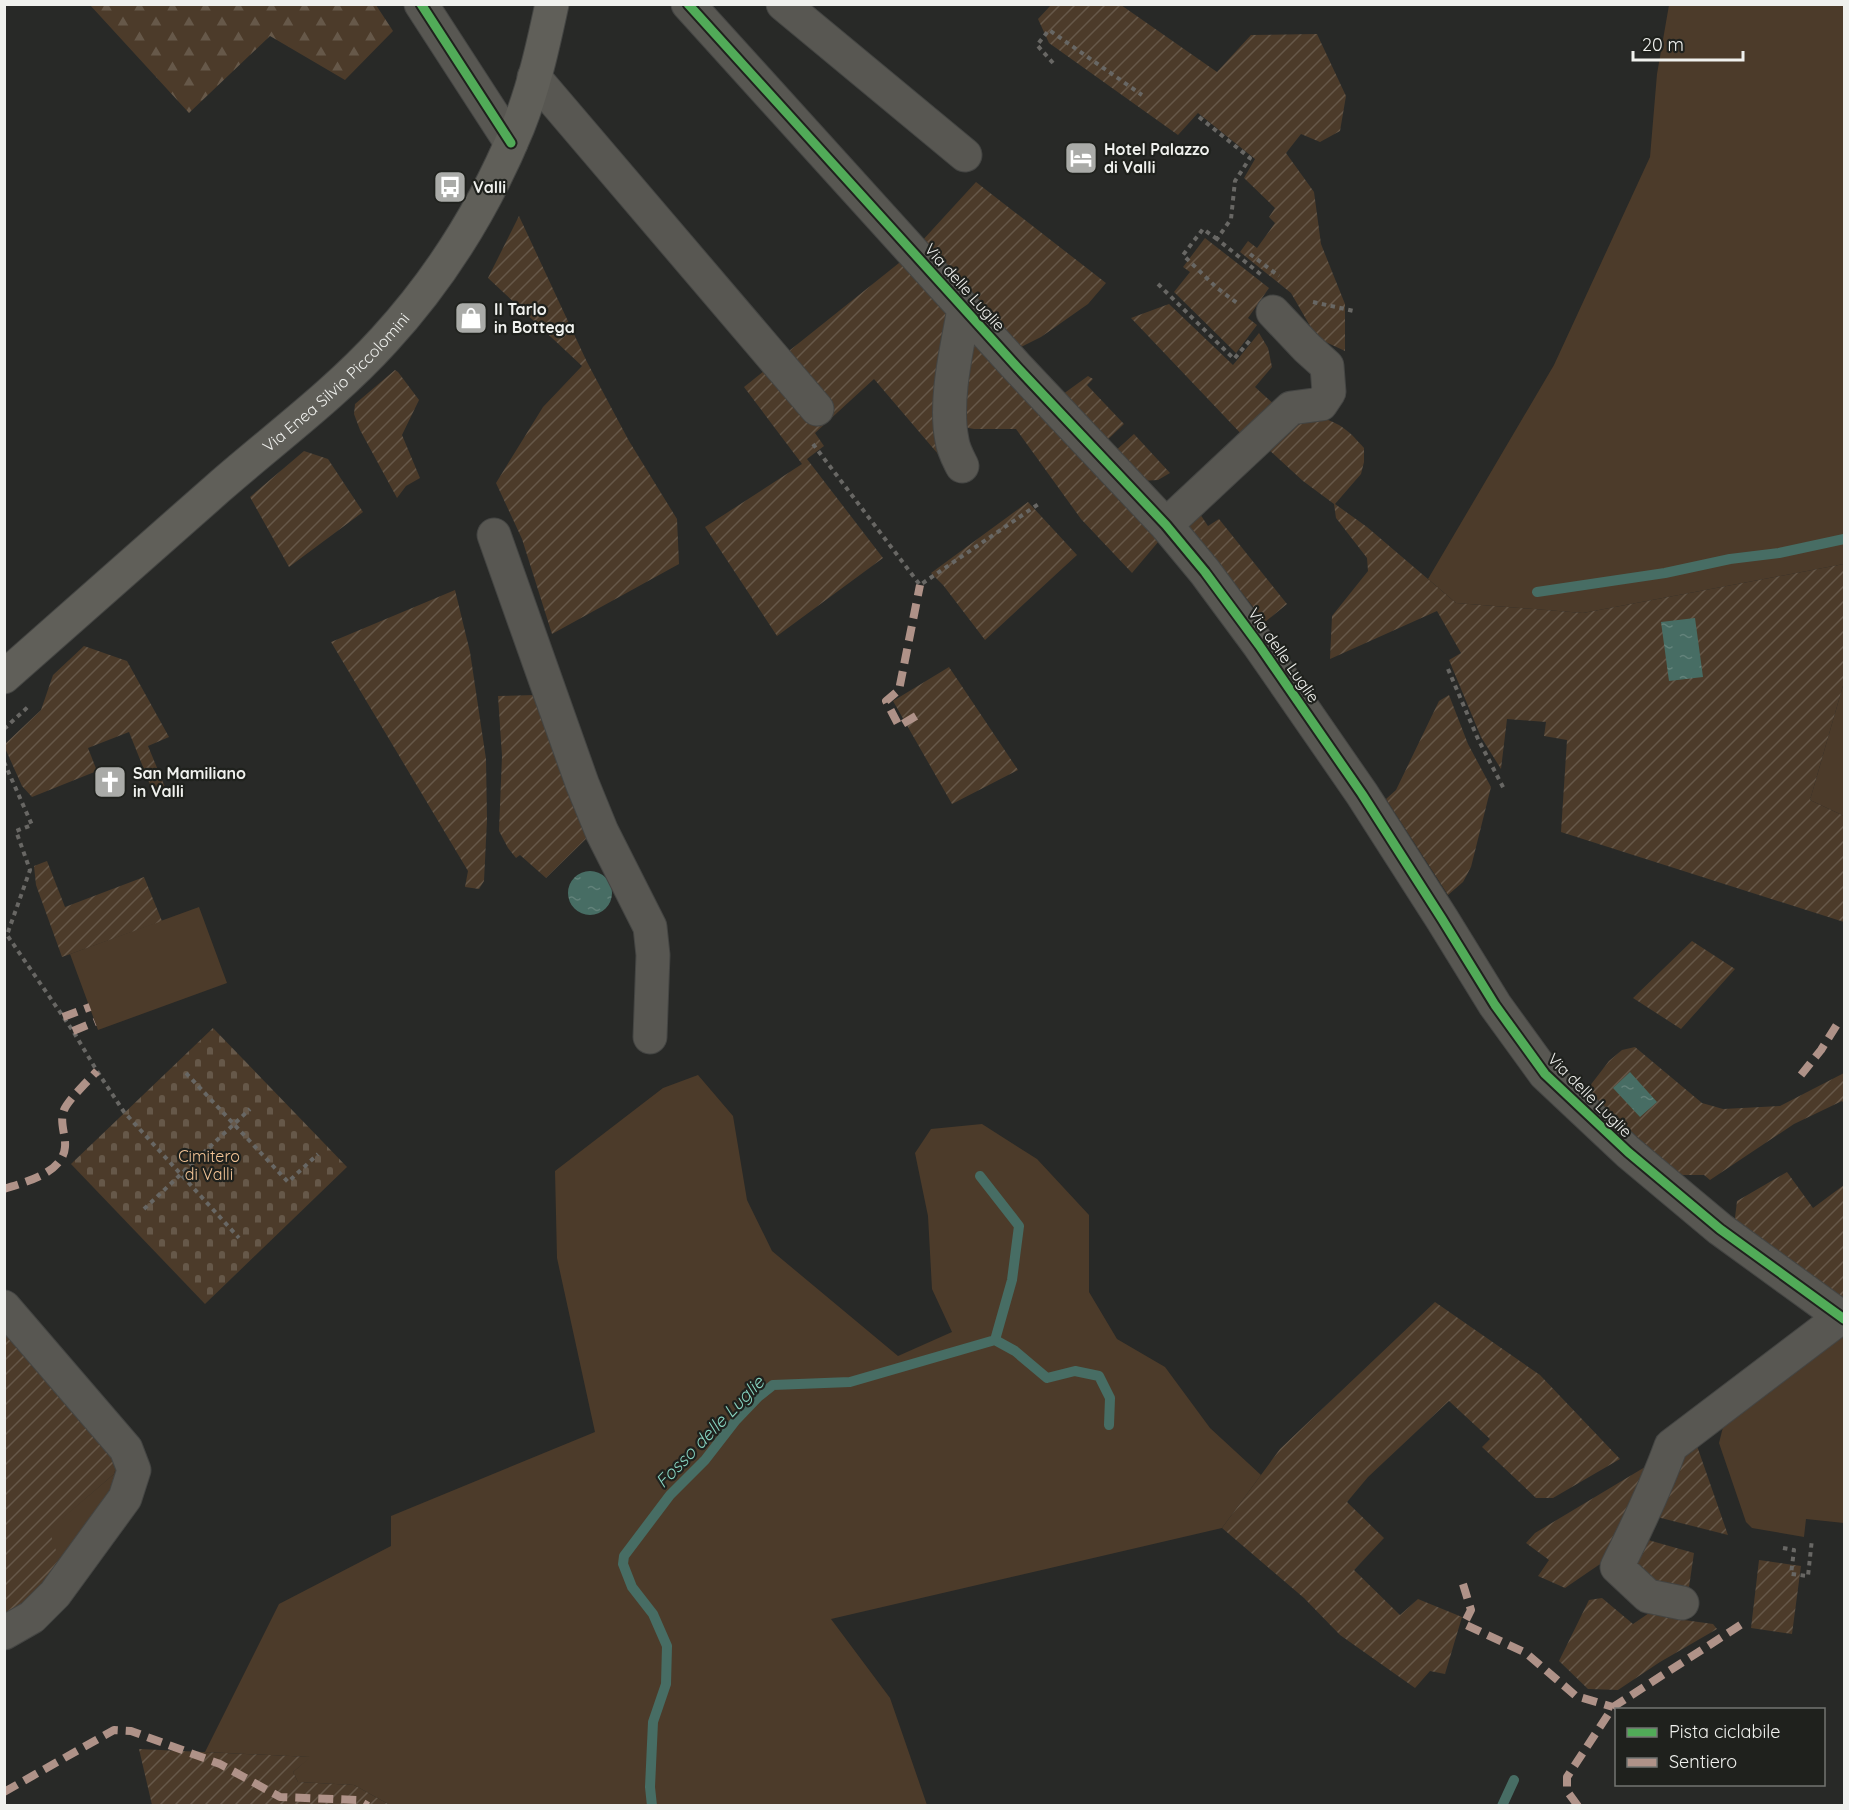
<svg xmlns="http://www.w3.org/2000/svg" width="1849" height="1810" viewBox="0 0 1849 1810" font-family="Quicksand,sans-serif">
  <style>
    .green { fill: #4c3b2a }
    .forest { fill: url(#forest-firs) }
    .cemetery { fill: url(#cemetery-stones) }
    .garden { fill: url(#garden-furrows) }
    .water { fill: url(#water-ripples) }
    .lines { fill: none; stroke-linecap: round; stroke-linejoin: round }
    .stream { stroke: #476d64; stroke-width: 10 }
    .minor-casing { stroke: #444543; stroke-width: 35 }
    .major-casing { stroke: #444543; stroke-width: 35 }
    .path { stroke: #686764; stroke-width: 4; stroke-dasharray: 4.5 4.5; stroke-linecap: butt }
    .minor { stroke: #585752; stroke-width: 33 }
    .major { stroke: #605f59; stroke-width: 33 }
    .quiet { stroke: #af9288; stroke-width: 8; stroke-dasharray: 15 8; stroke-linecap: butt }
    .cycleway-casing { stroke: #1f211d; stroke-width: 13 }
    .cycleway { stroke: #51ab58; stroke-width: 9 }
    .labels { text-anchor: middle; stroke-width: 4.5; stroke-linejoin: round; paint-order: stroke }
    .poi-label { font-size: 16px; font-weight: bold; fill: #f0f1ee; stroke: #1f211d; text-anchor: start }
    .street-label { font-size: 16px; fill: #f0f1ee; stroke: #1f211d }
    .park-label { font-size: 16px; fill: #f4c597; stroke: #1f211d }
    .water-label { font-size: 18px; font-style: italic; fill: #86d2bf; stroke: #1f211d }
  </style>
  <defs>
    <pattern id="forest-firs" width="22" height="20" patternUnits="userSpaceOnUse" patternTransform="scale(1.5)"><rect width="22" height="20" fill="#4c3b2a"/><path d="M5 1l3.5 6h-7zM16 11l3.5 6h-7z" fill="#665849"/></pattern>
    <pattern id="cemetery-stones" width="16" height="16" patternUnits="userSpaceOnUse" patternTransform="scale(1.5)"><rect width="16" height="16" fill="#4c3b2a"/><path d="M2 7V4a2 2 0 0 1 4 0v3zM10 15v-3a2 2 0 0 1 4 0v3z" fill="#665849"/></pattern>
    <pattern id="garden-furrows" width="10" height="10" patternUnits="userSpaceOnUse" patternTransform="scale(1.5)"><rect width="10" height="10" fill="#4c3b2a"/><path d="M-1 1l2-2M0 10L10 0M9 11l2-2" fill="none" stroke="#665849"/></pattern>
    <pattern id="water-ripples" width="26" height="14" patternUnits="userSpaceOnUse" patternTransform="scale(1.5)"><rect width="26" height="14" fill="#476d64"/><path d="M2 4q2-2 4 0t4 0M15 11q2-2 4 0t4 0" fill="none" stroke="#62827a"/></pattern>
  </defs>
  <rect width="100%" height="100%" fill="#282927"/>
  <path class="green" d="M1669,5H1844V564L1583,613L1456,603L1428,579L1554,365L1650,157L1657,74Z
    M1844,682V816L1810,800Z
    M199,907L227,983L98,1030L70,954Z
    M698,1075L733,1116L747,1200L772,1251L898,1356L952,1332L932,1289L928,1216L915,1153L931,1129L982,1124L1037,1159L1089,1215V1292L1117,1339L1165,1367L1210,1428L1261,1475L1222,1528L831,1619L890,1698L927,1805H390L354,1785L298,1782L293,1772L310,1757L205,1752L279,1604L391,1546V1516L595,1432L557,1258L555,1171L663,1088Z
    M1844,1333V1523L1806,1519L1804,1537L1752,1528L1746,1522L1719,1443L1724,1423Z
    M117,1464L124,1476L49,1589L48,1530L114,1474Z"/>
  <path class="forest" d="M90,5H376L393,31L345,80L270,36L189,113Z"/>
  <path class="cemetery" d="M213,1028L347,1167L205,1304L71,1164Z"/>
  <path class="garden" d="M1051,5H1121L1217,72L1251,35L1317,34L1346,96L1340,131L1320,142L1301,134L1286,153L1314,192L1321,244L1345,304V351L1317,338L1291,293L1240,252L1248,241L1257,248L1275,223L1269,217L1275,208L1244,178L1255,159L1198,113L1178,135L1049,43L1038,19Z
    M976,182L1106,283L1088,304L1041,337L1017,349L921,242Z
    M519,216L587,362L629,441L677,519L679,564L552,634L522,539L496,483L543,407L582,366L488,278Z
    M1205,238L1269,288L1248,318L1257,325L1236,353L1174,292L1190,272L1183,267Z
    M904,259L945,307L949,317L943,415L938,454L874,379L815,433L824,446L807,459L883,558L777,636L705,527L802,464L744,387Z
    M1169,304L1233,365L1259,333L1268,348L1272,367L1255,387L1276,406L1245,438L1131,318Z
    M967,333L1159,541L1132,573L1081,519L1016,429H974L963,427Z
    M395,370L398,372L419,400L402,435L420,478L406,486L397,498L360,430L354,414L355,404Z
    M1088,376L1093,379L1087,385L1124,424L1104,443L1059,397Z
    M1323,418C1343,425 1350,432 1364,448V462L1361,474L1335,504L1367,527L1456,603L1583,613L1844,564V682L1810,800L1844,816V922L1561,832L1567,740L1544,736L1546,722L1507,719L1501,769L1481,737L1449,660L1461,653L1437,611L1330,659L1332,616L1368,571L1367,558L1336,518L1334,504L1303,481L1268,449C1288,429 1294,423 1323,418Z
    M1134,434L1170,473L1158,480L1141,481L1113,453Z
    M304,451L328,459L363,512L289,567L250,497Z
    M1028,502L1077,555L985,640L943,585L931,573Z
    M1198,511L1208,526L1219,519L1287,604L1265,622L1209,551L1184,523Z
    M455,590L470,652L486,759L487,820L484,881L479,889L465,887L468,871L331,642Z
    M84,646L127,661L169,737L148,746L165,787L153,792L129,732L88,748L97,771L32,797L22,786L5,748V744L41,710L53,675Z
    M949,667L1018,770L952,804L893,701Z
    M536,695L594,831L546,878L520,855L516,858L508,848L499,831L502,756L498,696Z
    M1449,695L1468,744L1491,787L1471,867L1463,882L1448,895L1386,799L1396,790L1439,701Z
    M47,861L65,907L144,877L162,921L62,957L36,885L34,866Z
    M1692,941L1735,969L1681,1029L1633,998Z
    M1635,1047L1702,1103L1723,1109L1780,1106L1844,1073V1104L1842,1101L1794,1124L1710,1180L1704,1175H1680L1590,1095L1589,1087L1609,1061L1622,1050Z
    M1787,1172L1813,1208L1844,1185V1295L1838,1301L1734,1226L1737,1201Z
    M1435,1302L1540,1375L1620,1459L1553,1498H1536L1482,1447L1490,1439L1449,1401L1368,1477L1347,1502L1384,1538L1354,1570L1400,1615L1418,1599L1462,1617L1445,1674L1430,1671L1415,1688L1340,1635L1304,1598L1222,1528L1280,1449Z
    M4,1319L117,1464L114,1474L49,1530L61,1565L4,1623Z
    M1697,1446L1728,1535L1657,1517L1684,1447Z
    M1645,1467H1649L1606,1560L1565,1588L1538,1576L1549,1560L1526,1543L1535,1533Z
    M1641,1538L1694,1553L1688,1594L1653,1588L1634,1568Z
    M1759,1560L1801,1566L1792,1634L1751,1628Z
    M1602,1598L1633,1624L1652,1611L1684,1615V1620L1713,1624L1717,1629L1660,1662L1618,1690L1588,1689L1559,1661L1589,1600Z
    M139,1749L311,1757L293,1772L298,1782L354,1785L390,1805H152Z"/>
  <path class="water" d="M1695,618L1703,677L1669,681L1661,622Z
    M568 893a22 22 0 1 1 44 0a22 22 0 1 1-44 0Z
    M1630,1072L1657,1102L1640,1117L1613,1088Z"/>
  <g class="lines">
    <path class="stream" d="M1537,592L1665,573L1730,559L1779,553L1844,539
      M995,1340L1015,1351L1047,1378L1075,1371L1099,1376L1110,1398L1109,1425
      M652,1806L650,1787L653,1722L666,1684L667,1646L653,1614L632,1587L623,1564L624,1556L670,1495L705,1460L736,1420L758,1397L773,1385L850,1382L995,1340L1012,1280L1019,1226L980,1176
      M1502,1806L1514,1780"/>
    <g class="minor-casing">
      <path id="minor" d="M421,4L511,143
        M688,4L1017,367L1166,525L1205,572L1259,645L1362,794L1442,919L1495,1005L1545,1074L1628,1152L1720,1229L1844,1319
        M783,4L965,155
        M534,77L817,409
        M962,466C958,458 953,449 952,440C944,401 957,348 964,309
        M1166,525L1291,408L1321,404L1329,392L1327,366L1307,348L1273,312
        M494,535L582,783L602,832L650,927L653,955L650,1037
        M4,1307L126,1449L134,1470L125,1498L55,1594L32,1617L4,1633
        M1682,1603L1648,1596L1617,1567C1637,1527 1656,1487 1671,1446L1841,1317"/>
    </g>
    <g class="major-casing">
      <g id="major">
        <path id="s1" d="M4,677C76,614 147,550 218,488C274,439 334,395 384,340C441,278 486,205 518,127C534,87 543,46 552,4"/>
      </g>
    </g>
    <path class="path" d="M1053,63L1037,45L1049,30L1142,95
      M1199,117L1250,158L1235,181L1231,219L1217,239L1264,277
      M1217,239L1203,229L1183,255L1217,288L1237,303
      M1250,254L1279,276
      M1158,284L1234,359L1251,339
      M1313,302L1354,311
      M813,444L920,585L1040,503
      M1448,669L1478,739L1504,789
      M4,729L30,705
      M4,762L32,825L16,831L30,870L7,935L73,1031L97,1071L124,1112L239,1238
      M186,1073L288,1182L318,1154
      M144,1209L250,1109
      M1783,1548L1794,1550L1791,1574L1808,1576L1812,1539"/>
    <use href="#minor" class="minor"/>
    <use href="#major" class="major"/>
    <path class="quiet" d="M916,716L899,726L886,701L899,690L920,585
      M63,1017L90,1007
      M73,1031L95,1022
      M1801,1075L1821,1050L1838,1023
      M4,1189C25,1182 63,1173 65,1147C66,1134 59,1123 64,1110C69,1099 88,1081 97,1071
      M1463,1584L1471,1610L1464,1624L1526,1653L1576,1696L1613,1707
      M4,1792L114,1730L131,1731L220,1764L280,1797L358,1800L368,1806
      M1578,1806L1567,1791V1777L1613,1707L1742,1624"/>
    <g class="cycleway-casing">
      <path id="cycleway" d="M421,4L511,143
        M688,4L1017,367L1166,525L1205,572L1259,645L1362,794L1442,919L1495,1005L1545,1074L1628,1152L1720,1229L1844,1319"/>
    </g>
    <use href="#cycleway" class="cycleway"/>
  </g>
  <defs>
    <g id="hotel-square" transform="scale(1.725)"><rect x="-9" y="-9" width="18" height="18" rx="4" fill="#aaaba8" stroke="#1f211d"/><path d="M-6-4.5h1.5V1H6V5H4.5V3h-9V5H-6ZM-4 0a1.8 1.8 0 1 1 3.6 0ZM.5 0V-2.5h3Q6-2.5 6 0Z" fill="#fff"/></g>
    <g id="bus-square" transform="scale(1.725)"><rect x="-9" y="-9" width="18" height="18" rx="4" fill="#aaaba8" stroke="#1f211d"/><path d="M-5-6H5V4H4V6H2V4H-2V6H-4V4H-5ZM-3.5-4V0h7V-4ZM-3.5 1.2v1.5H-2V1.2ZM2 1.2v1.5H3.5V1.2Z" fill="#fff"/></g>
    <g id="shop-square" transform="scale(1.725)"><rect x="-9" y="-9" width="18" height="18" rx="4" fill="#aaaba8" stroke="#1f211d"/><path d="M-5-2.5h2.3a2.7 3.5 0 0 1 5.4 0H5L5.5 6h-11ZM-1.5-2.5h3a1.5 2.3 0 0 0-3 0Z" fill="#fff"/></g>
    <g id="church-square" transform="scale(1.725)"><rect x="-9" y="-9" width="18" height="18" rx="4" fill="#aaaba8" stroke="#1f211d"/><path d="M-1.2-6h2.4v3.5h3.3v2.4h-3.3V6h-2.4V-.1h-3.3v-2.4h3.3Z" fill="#fff"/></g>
  </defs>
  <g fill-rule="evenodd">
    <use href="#hotel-square" x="1081" y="158"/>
    <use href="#bus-square" x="450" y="187"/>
    <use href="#shop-square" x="471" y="318"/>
    <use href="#church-square" x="110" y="782"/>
  </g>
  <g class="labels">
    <g class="poi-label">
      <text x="1104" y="155">Hotel Palazzo<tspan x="1104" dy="18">di Valli</tspan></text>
      <text x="473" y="193">Valli</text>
      <text x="494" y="315">Il Tarlo<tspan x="494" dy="18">in Bottega</tspan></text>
      <text x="133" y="779">San Mamiliano<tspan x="133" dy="18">in Valli</tspan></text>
    </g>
    <g class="street-label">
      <text transform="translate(965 287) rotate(48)" y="6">Via delle Luglie</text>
      <text dy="6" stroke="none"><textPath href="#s1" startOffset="444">Via Enea Silvio Piccolomini</textPath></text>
      <text transform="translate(1284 655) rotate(55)" y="6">Via delle Luglie</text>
      <text transform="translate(1590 1095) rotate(45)" y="6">Via delle Luglie</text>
    </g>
    <g class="park-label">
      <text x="209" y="1162">Cimitero<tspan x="209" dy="18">di Valli</tspan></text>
    </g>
    <g class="water-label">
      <text transform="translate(710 1432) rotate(-46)" y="6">Fosso delle Luglie</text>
    </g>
  </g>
  <rect width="1849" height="1810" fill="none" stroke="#f0f1ee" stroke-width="12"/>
  <rect x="1615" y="1708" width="210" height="78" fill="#1f211d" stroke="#737471" stroke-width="1.5"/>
  <rect x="1627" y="1728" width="30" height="9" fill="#51ab58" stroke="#737471" stroke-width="1.5"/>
  <text x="1669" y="1738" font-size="18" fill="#f0f1ee">Pista ciclabile</text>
  <rect x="1627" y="1758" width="30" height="9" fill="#af9288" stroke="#737471" stroke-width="1.5"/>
  <text x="1669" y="1768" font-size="18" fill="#f0f1ee">Sentiero</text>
  <path d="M1633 51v9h110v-9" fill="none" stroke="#f0f1ee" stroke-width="3"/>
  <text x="1642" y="51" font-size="18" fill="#f0f1ee" stroke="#1f211d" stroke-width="4.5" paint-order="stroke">20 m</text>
</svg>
